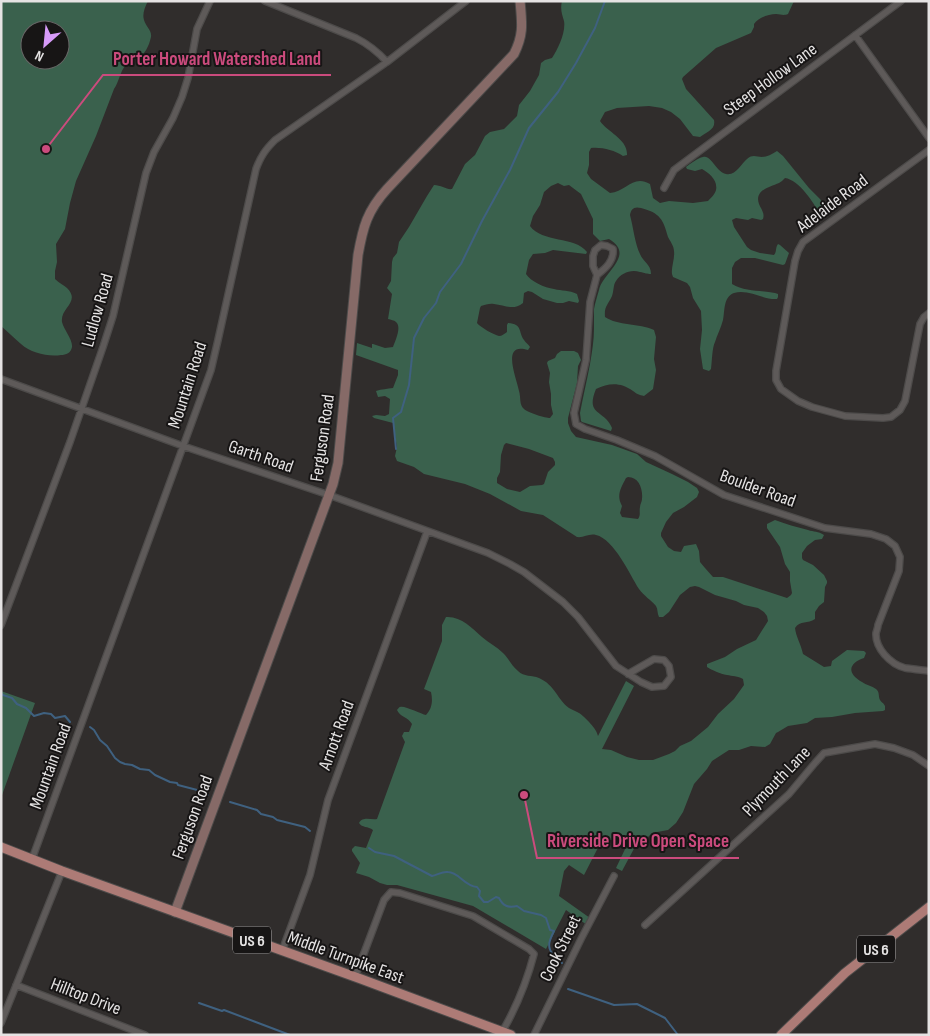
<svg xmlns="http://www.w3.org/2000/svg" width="930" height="1036" viewBox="0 0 930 1036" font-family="'Sofia Sans Condensed',sans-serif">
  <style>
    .green { fill: #3a614d; fill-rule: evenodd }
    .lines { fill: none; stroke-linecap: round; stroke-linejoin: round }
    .stream { stroke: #3f6180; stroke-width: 2 }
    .street-casing { stroke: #4d4b4a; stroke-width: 8 }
    .secondary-casing { stroke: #4d4b4a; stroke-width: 11 }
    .primary-casing { stroke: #4d4b4a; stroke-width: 11 }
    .street { stroke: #5e5a59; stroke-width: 5.5 }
    .secondary { stroke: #866a67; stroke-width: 9 }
    .primary { stroke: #ad7b76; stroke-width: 9 }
    .labels { text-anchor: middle; stroke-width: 4; stroke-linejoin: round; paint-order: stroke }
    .shield { fill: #171515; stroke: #a7a5a5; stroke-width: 1 }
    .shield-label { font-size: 16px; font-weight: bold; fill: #e5e3e3 }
    .street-label { font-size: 18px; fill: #e5e3e3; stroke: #171515 }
    .leader { fill: none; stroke: #cb4b7d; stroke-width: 2 }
    .callout-dot { fill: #cb4b7d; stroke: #171515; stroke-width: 2 }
    .callout-label { font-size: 19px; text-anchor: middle; font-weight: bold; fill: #cb4b7d; stroke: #171515; stroke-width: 4; stroke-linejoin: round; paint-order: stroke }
  </style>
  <rect width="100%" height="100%" fill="#302d2c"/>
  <path class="green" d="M1,1H148C145,7 142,14 144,20C146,27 152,30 151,37C149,46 145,55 136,59C133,61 129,62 126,65C120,71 119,82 114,89L96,136L76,181L70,203L65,229L56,244L57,262L55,271V279C59,283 64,285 67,288C81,302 60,308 62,322C64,330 73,340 72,347C71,353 66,355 61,355C48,357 31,353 21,344C14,338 8,332 1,326ZM30,30H60V60H30Z
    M562,1H794L788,14C783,16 781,14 776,14C768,14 758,18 754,24V27L751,33L716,48L683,77L682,79L686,89L714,120C716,130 706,132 700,137L693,136L680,119L671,112L662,108L649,106L617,108L605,112L600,121C607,132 628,139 627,155L623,156C614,150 602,147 591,148L589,152V165L587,173L591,179L610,193C626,192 633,174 650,184L653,198L660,203L669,201L693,203L708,201C711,198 715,194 716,190C718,180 709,173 702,169L695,171L687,169L686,167C690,164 698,158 703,157C711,154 716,172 726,174C736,176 741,164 747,159C753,154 756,157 762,157C767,157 772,154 777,151L783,156L809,188L820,199L827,210L826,214L824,215L820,214C813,202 799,180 785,178C783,180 781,182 779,183C770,187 754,190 759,204C761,209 765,213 763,219L761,220L752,218L748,220L736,218L732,220L734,227L747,247L751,250L760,253L774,255C777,252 775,248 778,244L780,245L789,253L785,264L783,265L755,258H741L735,262L732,268V284C745,292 761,290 775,293L778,294V297L777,299C763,300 749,289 734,293C723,297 725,311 723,320C721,328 717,335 715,342C712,348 712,362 711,369L709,371L703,369L700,349L702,330L701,311L693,298L690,287L687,283L673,277L672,274C671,267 675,259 674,251C674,246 670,241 668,237C663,219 660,213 641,208C634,206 631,209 630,215C633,226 635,244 640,254C643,262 651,264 651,274C647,274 645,273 640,272C631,269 621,273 616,281C613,285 614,291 612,296C608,305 604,306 605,317C618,326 639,323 654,330L656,337L654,359L656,370L653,389L644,396C639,395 637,394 633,391C620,382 609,383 596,389C585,416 604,409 612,428L611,431L582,422L581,421L580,413C583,397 587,380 590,364C592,352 594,340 594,329C594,322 594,316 594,309C595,303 597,297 599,290C603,272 636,255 609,239L600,241L593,234V219L581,194L569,185L564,186L558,183L551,186L544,192L540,205L533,216L530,226C542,243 575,236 587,252L586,254L553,250L545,253L533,254L529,260L526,274C530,281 545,288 554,289C562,291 569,290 577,294L579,301L578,303L569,301L563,303H557L543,299L532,292L528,291L524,293L523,303C513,311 505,305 494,304C490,303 485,305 481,306L480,308L477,323C480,327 494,335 499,336C502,336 504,334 507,332V325L508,323C523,324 518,332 524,340C526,343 528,344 530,347L528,350C500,341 517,379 519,391C521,397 519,405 524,409C528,413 546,418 550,418L553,414L551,405V394L549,382L550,373L547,363L548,361L555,358L557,354L561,351H574L578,353L581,360L578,366L577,383L568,418V423L571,431L576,437L612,445L637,454L646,462L672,474L688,482L697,488L699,492L697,497L684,507L673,513L666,522L661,533V536L668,547L674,551L681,552L684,546L696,544L699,551L700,562L705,568L713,577H723L787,598L791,595L792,593L790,581V572L785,564L780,547L767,528V524L775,520C785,524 797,527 808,530C814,532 818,531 824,535L822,539L815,540L807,546L802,553V558L803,560L813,565L824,575L827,581V583L825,587L824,602L819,606L815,612V619C808,624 800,620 795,628C796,637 801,644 803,654L824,667L831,666L832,661L847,650L864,651L866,653L864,658C849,663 846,673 862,682C866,685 872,686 876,689C880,692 878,696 880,700C882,703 883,702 885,706C885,707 885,709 885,710L883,711L855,713L832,717L815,718L807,723L788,726L778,732L776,733L770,744L765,747L751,746L739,750H729L712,761L707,769L694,784L683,812L676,823L668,830L652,833L642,843L636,845L622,871L616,868L627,845L613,840H602L584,875L569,865L564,871L559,896L590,918L587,925L566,910L546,949L473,906L397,885H387L380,883L369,877L356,873L360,863L352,851V849L355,846L366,848L373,830C368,826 362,828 359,823C363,816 370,820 377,819L405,742L402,736L404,732H409L412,724C408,717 400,717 397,710C398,709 399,707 400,707C404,705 421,714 426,715C432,709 433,701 431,692L424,689L442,641V625L446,617C461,616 472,628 482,637C489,643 497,647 503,653C509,659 512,666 518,671C524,677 532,675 539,678C555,685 557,699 569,708C572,710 576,711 579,713C585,717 597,729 598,736L626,681L634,686L602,749L611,750L627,757L639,760H653L669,754L675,751L680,746L691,741L708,727L718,714L734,699L744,685L743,679C738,676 732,676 727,675C720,674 712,670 707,667V664L725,657L737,649L756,640L768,621L767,616L764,612L758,608L744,605L736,601L715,595L699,587L695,586L690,587L680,595L669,612L663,617H659C657,613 658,609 656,606C651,600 644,596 639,589C630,575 614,539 596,535C589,533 584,538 577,537L543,515L521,511L490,494L465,484L424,474L414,467L397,461L395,456L397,447L393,423L374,418L372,416L376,415L385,416L389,414L390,399L385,396L378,397L376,391C382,389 387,389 393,388L398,375V370L356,355L357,343L372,348V344H373L385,348L393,347C395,341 402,327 396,322C394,320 391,320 388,319L392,294L387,288L391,281L392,262L393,258L397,253L399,242L409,227L427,196L434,185C441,185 447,190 452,189L465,164L475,155L485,136L490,132L504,129L517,116L519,105L530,91L539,75L541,63L545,60L552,58C558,49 566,32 564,21C562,14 560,9 562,1ZM506,443L529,449L553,458L555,462V465L548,472L544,484L542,485L530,486L520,492L507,489L497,483V478L500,472L501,455L504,445ZM628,477C639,477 643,489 642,499C642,502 640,504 640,507C639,513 641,514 638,519L622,517L620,513L622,506C616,495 621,488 626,478Z
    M1,691L35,703L1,798Z"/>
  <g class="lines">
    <path class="stream" d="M396,449L393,418L401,412L409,385L414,338L424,318L436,303L440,292L461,264L482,221L510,170L529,128L558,92L576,63L595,28L605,1
      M1,693L3,695L12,698L17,704L26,708L34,716L44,713L51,714L55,718L65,716L70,722
      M90,727L94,730L100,740L107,746L115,758L120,762L125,764L132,765L140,769L149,770L155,775L170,782L177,783L178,785L201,791L208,795
      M230,802L257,810L261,814L273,817L277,820L305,827L310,831
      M369,848L375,852L394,856L432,876C437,875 443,871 448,872C459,872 464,886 477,887L480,891L479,896L484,902H488L496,897L499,898C503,906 508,908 517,906L524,911L541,915L546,918L550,930L554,931C550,939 546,947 553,954C557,957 559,958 562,963
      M568,989L614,1005L637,1004L665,1018L678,1035
      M199,1003L222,1011L224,1010L290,1035"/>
    <g class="street-casing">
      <path id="street" d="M265,1L356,38C368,44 377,51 387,62
        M855,35L929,138
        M929,150L803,242L798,251L795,261L776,371V380L781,389L798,401L812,407L845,416L883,418L891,417L900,410L905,401L920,324L924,317L929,313
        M664,188L674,170L901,1
        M597,275C606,268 614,261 613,249L607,246L601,245L595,250L593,256V266L597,275L590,302L586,360L574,413L576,424L585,429L617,440L655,456L724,495L825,528L871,534L886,539L895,546L900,557L899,571L878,625C878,627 877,630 876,633C875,648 890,664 905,668C912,669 921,670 929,671
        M1,379L183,446L329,495L488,553L510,564L524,572L563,602L578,617L616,666L641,682L652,687L664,686L671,677L669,666L664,660L654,659L628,674
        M1,625L70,442L103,347L113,316L146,173L154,152L173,118L182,97L188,78L197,29L210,1
        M32,859L211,370L218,340L256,169C261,156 265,150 275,140L387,62L466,1
        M645,925L789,794L815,763L824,753L875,744L894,748L913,755L929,766
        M282,951L310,875L328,800L427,532
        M355,977L384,900L391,892L400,893L473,916L529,949L534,954C527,981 516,1008 502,1032
        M16,985L145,1035
        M1,1023L62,871
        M534,1035L581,939L614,876"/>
    </g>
    <g class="secondary-casing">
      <path id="secondary" d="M175,912L333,484L338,463L358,255C363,227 367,211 387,189L514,54C524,34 522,23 520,1"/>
    </g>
    <g class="primary-casing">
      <path id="primary" d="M1,847L62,871L361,979L511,1035
        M781,1035L845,973L929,907"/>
    </g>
    <use href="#street" class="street"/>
    <use href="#secondary" class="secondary"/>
    <use href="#primary" class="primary"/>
  </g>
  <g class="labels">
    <g class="shield">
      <rect x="233" y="926.5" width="38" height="27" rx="4"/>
      <rect x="857" y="935.5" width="38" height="27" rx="4"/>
    </g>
    <g class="shield-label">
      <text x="252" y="946">US 6</text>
      <text x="876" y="955">US 6</text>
    </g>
    <g class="street-label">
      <text transform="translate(770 79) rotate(-36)" y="6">Steep Hollow Lane</text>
      <text transform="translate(832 203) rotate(-37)" y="6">Adelaide Road</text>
      <text transform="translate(97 310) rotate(-74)" y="6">Ludlow Road</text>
      <text transform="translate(187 385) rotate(-72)" y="6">Mountain Road</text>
      <text transform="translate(322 438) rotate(-82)" y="6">Ferguson Road</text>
      <text transform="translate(261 456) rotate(19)" y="6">Garth Road</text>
      <text transform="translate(758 488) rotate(20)" y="6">Boulder Road</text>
      <text transform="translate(336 735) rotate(-70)" y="6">Arnott Road</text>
      <text transform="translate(50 766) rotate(-70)" y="6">Mountain Road</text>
      <text transform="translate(776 781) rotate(-46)" y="6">Plymouth Lane</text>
      <text transform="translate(192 817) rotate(-70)" y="6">Ferguson Road</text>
      <text transform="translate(560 948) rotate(-64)" y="6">Cook Street</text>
      <text transform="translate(346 957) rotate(20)" y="6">Middle Turnpike East</text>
      <text transform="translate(86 996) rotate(21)" y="6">Hilltop Drive</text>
    </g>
  </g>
  <path class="leader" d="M46 149L103 75H331M524 795L537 858H739"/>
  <g class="callout-dot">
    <circle cx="46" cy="149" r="5"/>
    <circle cx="524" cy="795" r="5"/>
  </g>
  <g class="callout-label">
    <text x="217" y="65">Porter Howard Watershed Land</text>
    <text x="638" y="847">Riverside Drive Open Space</text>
  </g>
  <rect width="930" height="1036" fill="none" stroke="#e5e3e3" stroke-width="5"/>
  <g transform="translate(45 45) rotate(207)"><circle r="24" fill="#171515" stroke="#696767"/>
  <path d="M0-4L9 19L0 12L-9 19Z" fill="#d79bf9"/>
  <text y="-8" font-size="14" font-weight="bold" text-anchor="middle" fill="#e5e3e3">N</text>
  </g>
</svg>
